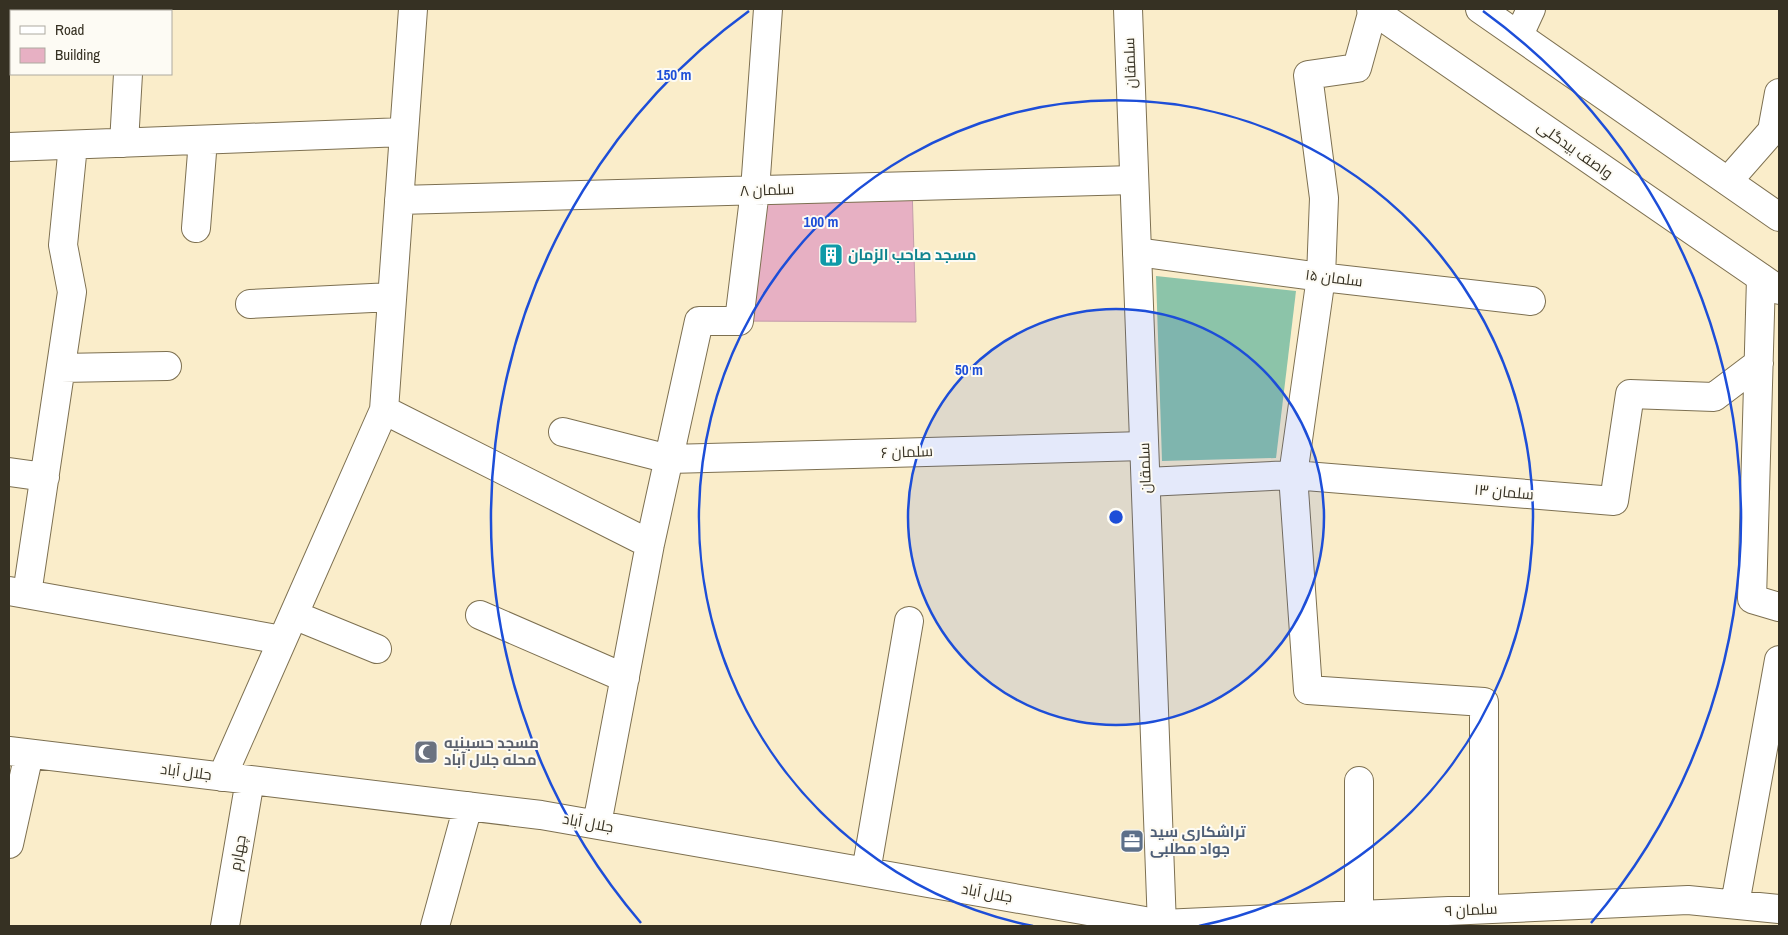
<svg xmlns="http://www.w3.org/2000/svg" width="1788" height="935" viewBox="0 0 1788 935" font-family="'Archivo Narrow',Cairo,sans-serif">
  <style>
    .forest { fill: #8cc4a9 }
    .building { fill: #e7b0c3; stroke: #c39daa }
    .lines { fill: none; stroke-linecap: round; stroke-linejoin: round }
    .minor-casing { stroke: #7d7051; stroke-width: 30 }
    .tertiary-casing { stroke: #7d7051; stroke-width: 30 }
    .minor { stroke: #fff; stroke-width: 28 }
    .tertiary { stroke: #fff; stroke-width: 28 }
    .ring { fill: none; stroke: #1d4ed8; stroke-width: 2.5 }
    .labels { text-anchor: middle; stroke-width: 4; stroke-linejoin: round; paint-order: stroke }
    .street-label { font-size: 15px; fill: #363123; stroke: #fdfbf4 }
    .culture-label { font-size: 15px; font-weight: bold; fill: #0d838f; stroke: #fdfbf4; text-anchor: start }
    .worship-label { font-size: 15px; font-weight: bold; fill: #5b616d; stroke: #fdfbf4; text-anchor: start }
    .service-label { font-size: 15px; font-weight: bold; fill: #4e5e75; stroke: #fdfbf4; text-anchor: start }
    .centre { fill: #1d4ed8; stroke: #fdfbf4; stroke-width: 2.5 }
    .ring-label { font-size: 15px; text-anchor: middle; font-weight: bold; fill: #1d4ed8; stroke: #fdfbf4; stroke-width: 4; stroke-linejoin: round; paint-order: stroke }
  </style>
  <rect width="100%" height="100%" fill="#faedca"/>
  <path class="forest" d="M1156,276L1296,291L1276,458L1162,461Z"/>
  <path class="building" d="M912,186L916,322L739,321L755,190Z"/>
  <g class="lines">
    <g class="minor-casing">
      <path id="minor" d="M413,9L384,410L650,544
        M1373,10L1357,68L1308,75L1324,198L1321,277L1293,475L1308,690L1484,702V909
        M131,11V9
        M1519,35L1531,9
        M124,143L128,74
        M9,147L404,132
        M1728,181L1772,131L1779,93
        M399,200L1134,180
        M196,228L203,140
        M1137,252L1321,277L1531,301
        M1761,278L1752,599L1779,607
        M250,304L392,297
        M61,368L167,366
        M563,432L669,459L1144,446
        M9,472L45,477
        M1146,482L1293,475L1614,501L1630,394L1714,397L1759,363
        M9,591L282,640
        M27,594L72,292L63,245L73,145
        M294,615L377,649
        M480,615L625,678
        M9,751L541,815L1162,924L1688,900L1779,909
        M222,777L384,410
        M1359,781V915
        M597,824L650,544L699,321H739L755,190L768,9
        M9,844L29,754
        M866,872L909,621
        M1735,904L1779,660
        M225,926L250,780
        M435,926L468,806"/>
    </g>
    <g class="tertiary-casing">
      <path id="tertiary" d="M1128,9L1162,926
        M1371,9L1779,290
        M1480,9L1779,217"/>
    </g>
    <use href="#minor" class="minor"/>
    <use href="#tertiary" class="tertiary"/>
  </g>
  <circle cx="1116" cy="517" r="208" fill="#1d4ed8" fill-opacity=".12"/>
  <g class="ring">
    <circle cx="1116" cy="517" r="208"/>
    <path d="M1033 926A417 417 0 1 1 1199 926"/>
    <path d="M641 923A625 625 0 0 1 749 11M1483 11A625 625 0 0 1 1591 923"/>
  </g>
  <defs>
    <g id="building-square" transform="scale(1.25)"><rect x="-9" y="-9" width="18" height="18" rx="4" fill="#0f9aa8" stroke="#fdfbf4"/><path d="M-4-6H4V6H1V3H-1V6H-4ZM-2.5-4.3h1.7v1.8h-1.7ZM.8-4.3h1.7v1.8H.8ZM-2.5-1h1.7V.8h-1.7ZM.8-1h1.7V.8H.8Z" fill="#fff"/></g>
    <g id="mosque-square" transform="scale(1.25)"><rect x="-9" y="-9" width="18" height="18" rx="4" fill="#6b7280" stroke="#fdfbf4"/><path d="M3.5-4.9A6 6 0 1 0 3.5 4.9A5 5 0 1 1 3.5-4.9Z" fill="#fff"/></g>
    <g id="office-square" transform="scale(1.25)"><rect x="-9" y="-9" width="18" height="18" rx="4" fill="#5c6f8a" stroke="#fdfbf4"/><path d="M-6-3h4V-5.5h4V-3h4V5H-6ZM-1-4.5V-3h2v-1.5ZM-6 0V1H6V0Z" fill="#fff"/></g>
  </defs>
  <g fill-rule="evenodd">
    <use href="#building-square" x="831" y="255"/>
    <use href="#mosque-square" x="426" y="752"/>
    <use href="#office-square" x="1132" y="841"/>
  </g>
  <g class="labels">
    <g class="street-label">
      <text transform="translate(1130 63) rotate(-92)" y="5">سلمقان</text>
      <text transform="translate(1575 150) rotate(35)" y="5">واصف بیدگلی</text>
      <text transform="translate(767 190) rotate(-2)" y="5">سلمان ۸</text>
      <text transform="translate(1334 278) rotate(7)" y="5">سلمان ۱۵</text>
      <text transform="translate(907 452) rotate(-2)" y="5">سلمان ۶</text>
      <text transform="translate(1145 468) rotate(-92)" y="5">سلمقان</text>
      <text transform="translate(1504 492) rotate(5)" y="5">سلمان ۱۳</text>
      <text transform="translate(186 772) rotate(7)" y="5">جلال آباد</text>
      <text transform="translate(588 823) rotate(10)" y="5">جلال آباد</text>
      <text transform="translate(238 853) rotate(-80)" y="5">چهارم</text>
      <text transform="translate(987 893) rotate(10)" y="5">جلال آباد</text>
      <text transform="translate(1471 910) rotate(-3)" y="5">سلمان ۹</text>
    </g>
    <g class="culture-label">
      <text x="848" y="260">مسجد صاحب الزمان</text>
    </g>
    <g class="worship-label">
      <text x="444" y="748">مسجد حسینیه<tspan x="444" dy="17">محله جلال آباد</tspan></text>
    </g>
    <g class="service-label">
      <text x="1150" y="837">تراشکاری سید<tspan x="1150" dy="17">جواد مطلبی</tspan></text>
    </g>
  </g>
  <circle cx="1116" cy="517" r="8" class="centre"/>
  <g class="ring-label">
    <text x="674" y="80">150 m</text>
    <text x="821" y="227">100 m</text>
    <text x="969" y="375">50 m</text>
  </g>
  <rect width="1788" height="935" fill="none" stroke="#363123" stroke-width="20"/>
  <rect x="10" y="10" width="162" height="65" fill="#fdfbf4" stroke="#adaaa0"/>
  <rect x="20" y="26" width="25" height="8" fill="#ffffff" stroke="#adaaa0"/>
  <text x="55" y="35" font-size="15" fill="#363123">Road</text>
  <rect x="20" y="48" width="25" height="15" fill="#e7b0c3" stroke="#adaaa0"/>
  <text x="55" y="60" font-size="15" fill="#363123">Building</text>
</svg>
